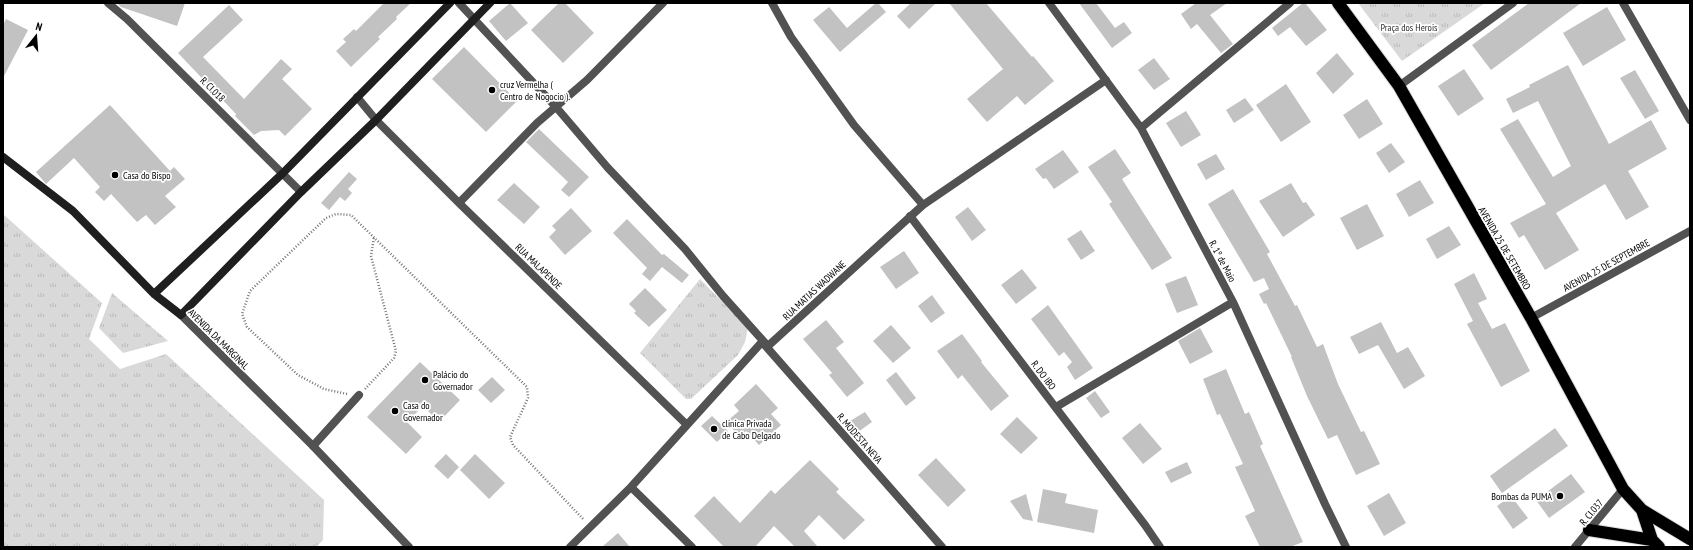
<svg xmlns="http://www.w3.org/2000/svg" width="1693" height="550" viewBox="0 0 1693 550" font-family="'PT Sans Narrow',sans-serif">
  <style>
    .grass { fill: url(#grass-tufts) }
    .building { fill: #c2c2c2 }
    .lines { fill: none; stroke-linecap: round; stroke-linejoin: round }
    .highway-casing { stroke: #dbdbdb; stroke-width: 14 }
    .path { stroke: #747474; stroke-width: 2.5; stroke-dasharray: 1 2; stroke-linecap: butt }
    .lane { stroke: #525252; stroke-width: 8 }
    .street { stroke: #525252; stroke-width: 8 }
    .secondary { stroke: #1f1f1f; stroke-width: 8 }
    .highway { stroke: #000; stroke-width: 12 }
    .poi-dot { fill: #000; stroke: #fff; stroke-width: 1.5 }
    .labels { text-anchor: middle; stroke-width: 3.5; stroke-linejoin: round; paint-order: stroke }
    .park-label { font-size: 10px; fill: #303030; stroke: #fff }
    .poi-label { font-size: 10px; fill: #000; stroke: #fff; text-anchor: start }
    .street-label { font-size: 10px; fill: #000; stroke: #fff }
  </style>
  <defs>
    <pattern id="grass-tufts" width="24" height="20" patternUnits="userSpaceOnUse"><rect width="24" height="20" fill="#d9d9d9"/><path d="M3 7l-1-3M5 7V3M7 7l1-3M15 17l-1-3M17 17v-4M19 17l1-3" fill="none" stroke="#b8b8b8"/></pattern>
  </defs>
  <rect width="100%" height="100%" fill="#fff"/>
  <path class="grass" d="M1358,3H1485L1402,61Z
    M3,214L102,303L89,339L120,369L166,354L324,500L323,540L316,547H3Z
    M700,279L748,328L745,342L738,355L691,399H686L640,353Z
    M112,293L168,341L123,353L99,328Z"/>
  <path class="building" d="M117,3H185L177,26L121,7Z
    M384,3H411L396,17L397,19L378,37L380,39L351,67L336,51L346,42L343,39L354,29L356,31Z
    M510,3L528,23L506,41L489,21Z
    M559,3H565L594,33L563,63L531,30Z
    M876,3H878L886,12L840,52L813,20L829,7L847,28Z
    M911,3H936L909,29L897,16Z
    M949,3H986L1032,57L1033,56L1054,81L1025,105L1017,96L987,122L967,99L1003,69Z
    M1079,3H1096L1115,28L1124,22L1132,33L1112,48Z
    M1196,3H1227L1210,15L1233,44L1221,53L1197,24L1191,29L1181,14Z
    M1303,3H1305L1327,30L1306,46L1290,27L1278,36L1272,28Z
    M1529,3H1581L1491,70L1472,45Z
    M229,5L243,20L203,57L244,99L281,59L292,69L282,79L312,109L285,136L279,130L261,131L254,135L235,116L236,114L178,53Z
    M1607,7L1626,40L1583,66L1563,33Z
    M6,19L28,30L3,78V25Z
    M464,47L517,101L486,132L432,79Z
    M1337,53L1354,74L1333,94L1316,73Z
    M1154,58L1170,79L1154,90L1138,70Z
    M1568,65L1609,144L1651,120L1667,149L1628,171L1649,207L1626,220L1605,184L1556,213L1579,250L1545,270L1524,235L1519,238L1510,223L1546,204L1500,129L1518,119L1553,177L1571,166L1538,101L1513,113L1506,99L1530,87L1529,85Z
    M1464,69L1484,99L1458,116L1438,86Z
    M1635,70L1659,111L1645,119L1620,78Z
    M1286,84L1311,122L1281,142L1256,105Z
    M1245,98L1254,110L1234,123L1226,110Z
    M1367,99L1383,124L1359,139L1343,115Z
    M110,105L170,171L174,167L185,179L165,196L176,207L155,225L146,215L137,222L111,194L104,201L95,192L100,187L74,158L46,184L36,172Z
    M1186,111L1201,135L1181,147L1166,123Z
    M539,129L589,177L569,197L561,190L568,182L526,142Z
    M1391,143L1405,162L1389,173L1376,153Z
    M1115,149L1131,173L1122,179L1172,258L1152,270L1109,204L1112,202L1088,167Z
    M1063,150L1079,172L1054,189L1046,178L1043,179L1035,169Z
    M1216,154L1225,169L1206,180L1197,164Z
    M349,172L357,179L348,189L352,193L345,201L340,197L329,210L321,203Z
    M1420,180L1434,203L1409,217L1396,194Z
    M514,183L540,207L524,224L497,200Z
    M1291,183L1303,203L1306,202L1315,215L1283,237L1259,201Z
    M1233,189L1270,252L1267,254L1295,306L1297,305L1317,347L1323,344L1338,384L1361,432L1364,431L1380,464L1356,475L1337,435L1328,439L1307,396L1291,357H1292L1266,303L1264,304L1259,294L1269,289L1264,278L1254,282L1208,204Z
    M1367,204L1384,236L1357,250L1340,218Z
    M968,207L986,230L972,241L955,217Z
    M571,208L592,231L565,255L549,237L556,230L552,226Z
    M627,219L662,255L664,254L689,275L682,283L662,267L650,281L642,274L647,268L613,233Z
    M1449,226L1461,245L1437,259L1426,239Z
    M1081,230L1095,251L1081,260L1067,239Z
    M904,251L919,273L896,289L880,267Z
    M1022,269L1037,288L1016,304L1001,285Z
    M1474,273L1487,299L1478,303L1492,329L1505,323L1530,371L1501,387L1467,324L1473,321L1454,284Z
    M1186,276L1198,305L1177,313L1165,284Z
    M645,288L667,310L649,327L634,313L636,311L629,304Z
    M932,295L945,313L931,323L918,306Z
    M1048,305L1093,368L1075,380L1067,367L1072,362L1064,352L1059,356L1031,319Z
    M826,320L844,342L836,348L864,383L847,397L829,375L832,373L803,339Z
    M1381,322L1397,353L1408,347L1425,376L1404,389L1378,345L1359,354L1350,337Z
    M891,325L911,348L893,363L873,341Z
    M1200,328L1213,352L1190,364L1178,341Z
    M962,334L982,361L981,362L1009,396L991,411L962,375L958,379L937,351Z
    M420,362L460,400L439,422L423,406L407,422L422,437L406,454L367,417Z
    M1226,369L1245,414L1249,412L1263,444L1260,446L1303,542L1290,547H1260L1245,516L1255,511L1235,467L1243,464L1220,414L1217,415L1203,379Z
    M896,372L916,398L906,406L886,380Z
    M492,377L505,390L491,403L478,390Z
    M756,384L778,408L771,414L781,425L759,445L746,431L740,437L726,422L739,411L734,405Z
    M1095,391L1110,412L1101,418L1086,398Z
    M865,412L872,422L858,432L850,421Z
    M712,416L728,431L717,442L701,426Z
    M1017,417L1038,438L1021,454L1000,434Z
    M1140,423L1162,449L1143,464L1122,438Z
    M1555,428L1568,446L1502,493L1490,476Z
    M446,454L459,467L448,479L434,466Z
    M475,454L505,483L489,499L460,470Z
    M936,458L966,490L948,507L918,475Z
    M810,460L839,489L836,492L865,520L844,540L819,515L804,531L818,547H795L774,526L755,547H724L694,516L714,496L740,523L771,490L775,494Z
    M1187,462L1192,473L1171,483L1165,472Z
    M1571,474L1585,492L1549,518L1536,500Z
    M1043,489L1067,494L1065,503L1098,510L1094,533L1037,522Z
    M1389,493L1406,523L1384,536L1367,506Z
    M1026,494L1033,521L1023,519L1010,501Z
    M1511,496L1528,518L1513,529L1497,506Z
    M618,533L630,547H602Z"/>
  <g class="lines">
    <g class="highway-casing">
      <path id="highway" d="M1338,3L1399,86L1531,318L1623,489L1642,510L1690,539
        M1642,510L1652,540L1659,547
        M1589,530L1652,540"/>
    </g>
    <path class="path" d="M365,389L394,358L396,351L371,256L374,237
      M347,394L324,389L298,375L247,327L242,314L250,291L326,218L336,214L351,215L527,387L528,398L510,437L513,445L584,520"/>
    <path class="lane" d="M313,446L359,395"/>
    <path class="street" d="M108,3L127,19L301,192
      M459,3L556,107L608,168L685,249L723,296L766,344
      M772,3L791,37L854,125L923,205
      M1049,3L1141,128L1233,302L1325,504L1346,547
      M1623,3L1690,120
      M1399,86L1513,3
      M357,97L376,120L459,203L687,425
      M1141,128L1290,3
      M459,203L537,123L587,80L663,3
      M910,216L1145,525L1160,547
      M181,315L313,446L409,547
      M1531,318L1690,231
      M763,343L942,547
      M1056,407L1233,302
      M631,487L692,547
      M570,547L631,487L762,342L768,346L923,205L1106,80
      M1575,547L1623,489"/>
    <path class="secondary" d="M3,157L73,211L154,294L181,315L301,192L376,120L490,3
      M154,294L283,173L450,3"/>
    <use href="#highway" class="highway"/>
  </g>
  <g class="poi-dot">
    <circle cx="492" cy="90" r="4"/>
    <circle cx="115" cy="175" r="4"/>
    <circle cx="425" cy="380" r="4"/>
    <circle cx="395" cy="411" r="4"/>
    <circle cx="714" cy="429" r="4"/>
    <circle cx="1560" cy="496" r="4"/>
  </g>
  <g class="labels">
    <g class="park-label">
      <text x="1409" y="31">Praça dos Herois</text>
    </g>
    <g class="poi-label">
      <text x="500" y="88">cruz Vermelha (<tspan x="500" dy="12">Centro de Nogocio ).</tspan></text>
      <text x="123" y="179">Casa do Bispo</text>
      <text x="433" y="378">Palácio do<tspan x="433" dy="12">Governador</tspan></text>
      <text x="403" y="409">Casa do<tspan x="403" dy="12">Governador</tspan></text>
      <text x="722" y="427">clinica Privada<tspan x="722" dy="12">de Cabo Delgado</tspan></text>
      <text x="1552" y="500" text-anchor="end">Bombas da PUMA</text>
    </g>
    <g class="street-label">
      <text transform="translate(213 89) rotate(45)" y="4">R. CI.018</text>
      <text transform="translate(1505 248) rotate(60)" y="4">AVENIDA 25 DE SETEMBRO</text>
      <text transform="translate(1223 261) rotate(62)" y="4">R. 1º de Maio</text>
      <text transform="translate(1606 265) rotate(-29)" y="4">AVENIDA 25 DE SEPTEMBRE</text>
      <text transform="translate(539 266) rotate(44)" y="4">RUA MALAPENDE</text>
      <text transform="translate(814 290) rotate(-43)" y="4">RUA MATIAS WADWANE</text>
      <text transform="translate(219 339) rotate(45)" y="4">AVENIDA DA MARGINAL</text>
      <text transform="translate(1044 375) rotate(53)" y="4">R. DO IBO</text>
      <text transform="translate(860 438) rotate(49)" y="4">R. MODESTA NEVA</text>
      <text transform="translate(1591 512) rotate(-50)" y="4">R. CI.037</text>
    </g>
  </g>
  <rect width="1693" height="550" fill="none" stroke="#000000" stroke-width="8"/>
  <g transform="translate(36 36) rotate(17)" stroke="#ffffff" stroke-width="3" paint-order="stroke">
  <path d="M0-3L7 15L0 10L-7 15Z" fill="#000000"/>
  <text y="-6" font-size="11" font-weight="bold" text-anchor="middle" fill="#000000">N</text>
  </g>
</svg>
